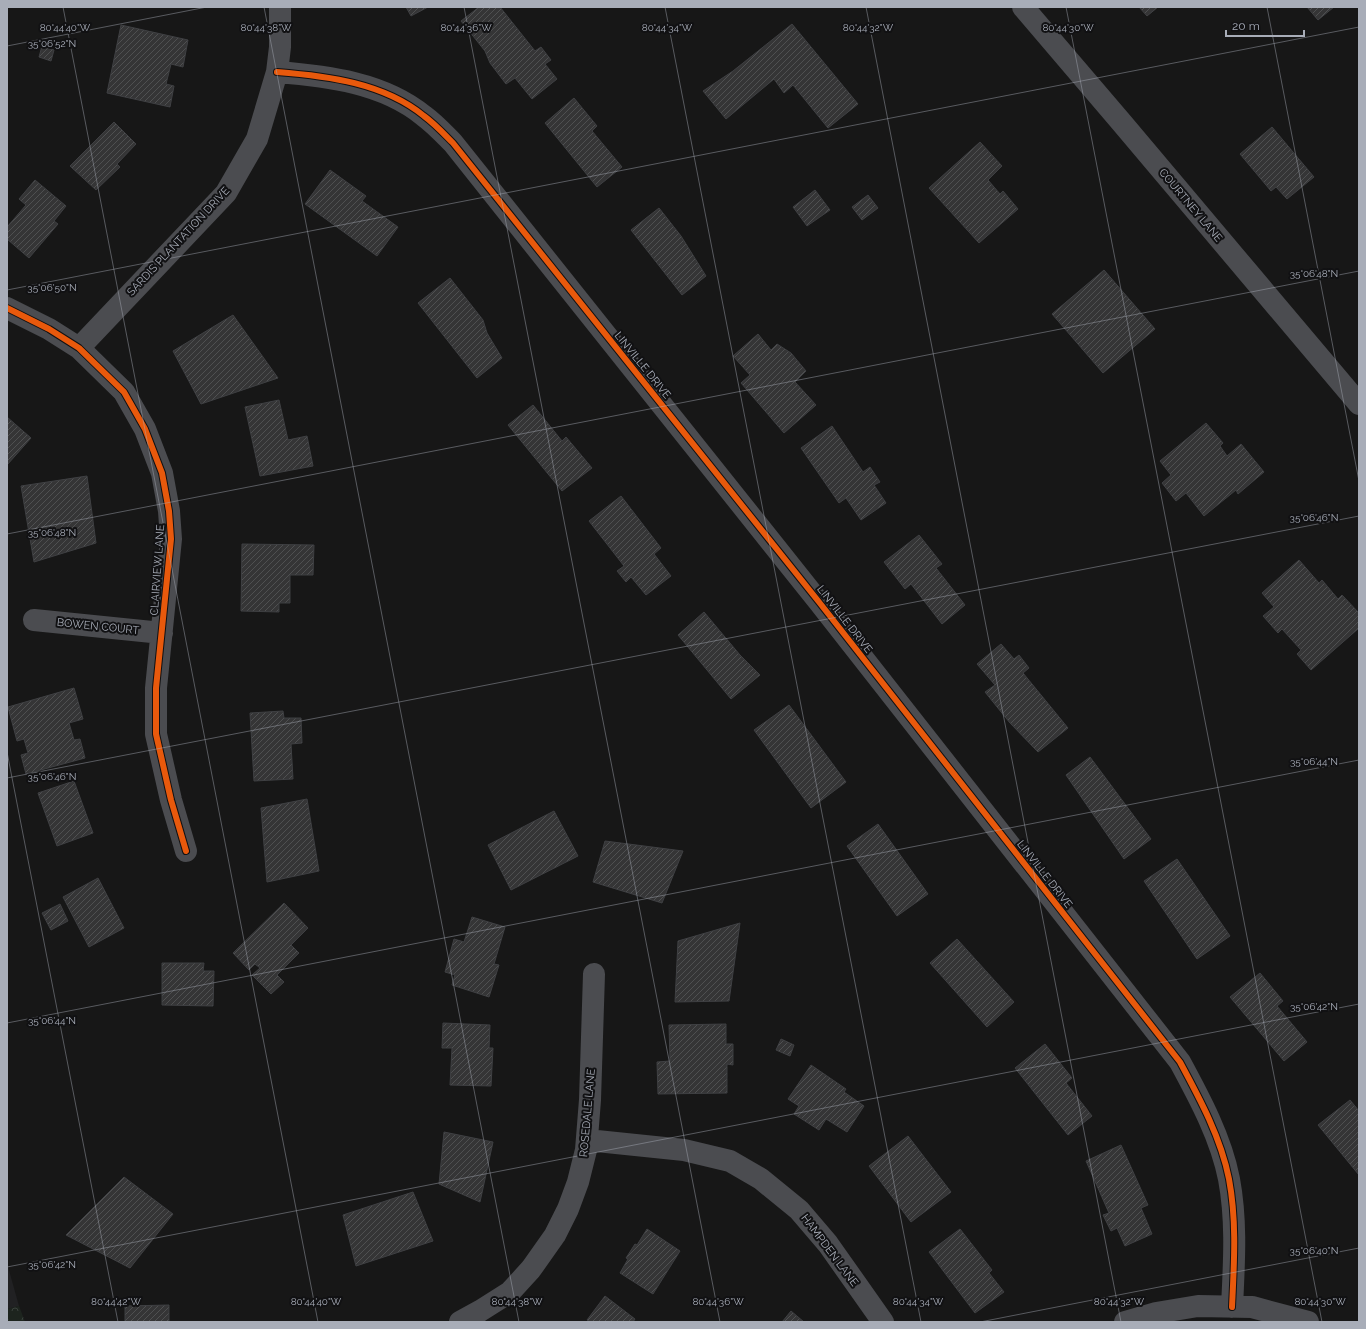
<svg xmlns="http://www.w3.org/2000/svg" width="1366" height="1329" viewBox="0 0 1366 1329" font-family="Raleway,sans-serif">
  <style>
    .built { fill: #212123 }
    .forest { fill: url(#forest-crowns) }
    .building { fill: url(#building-hatch); stroke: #3f4043 }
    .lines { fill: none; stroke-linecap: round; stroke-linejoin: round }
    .minor { stroke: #4b4c50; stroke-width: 22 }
    .cycleway-casing { stroke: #111113; stroke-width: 8 }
    .cycleway { stroke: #e8590c; stroke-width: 6 }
    .ticks { fill: none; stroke: #a8adb8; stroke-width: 1; stroke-opacity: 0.45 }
    .labels { text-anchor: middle; stroke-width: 4; stroke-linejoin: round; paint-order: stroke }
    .street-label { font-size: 11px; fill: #a8adb8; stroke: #111113 }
    .ticks-label { font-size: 10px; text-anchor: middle; fill: #a8adb8; stroke: #111113; stroke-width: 4; stroke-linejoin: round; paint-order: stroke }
  </style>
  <defs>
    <pattern id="forest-crowns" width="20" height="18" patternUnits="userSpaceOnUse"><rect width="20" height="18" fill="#1d241e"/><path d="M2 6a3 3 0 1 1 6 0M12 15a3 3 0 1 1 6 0" fill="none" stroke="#3b413d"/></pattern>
    <pattern id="building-hatch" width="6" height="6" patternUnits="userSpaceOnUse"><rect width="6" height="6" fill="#353536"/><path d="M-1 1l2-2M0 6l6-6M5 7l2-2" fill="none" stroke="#4f5051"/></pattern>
  </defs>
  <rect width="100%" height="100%" fill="#171717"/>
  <path class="built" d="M7,1263L19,1306L7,1309Z"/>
  <path class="forest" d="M19,1306L25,1322H7V1309Z"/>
  <path class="building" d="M406,7H428L411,16Z
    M479,7H500L535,51L541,47L551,60L545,64L557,79L532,99L515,78L506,84L490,63L485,51L461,21Z
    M1139,7H1158L1147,16Z
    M1307,7H1334L1318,20Z
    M792,24L858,104L828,128L793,85L784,93L774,79L726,119L703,91L733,71Z
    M121,25L188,40L183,67L171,64L166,84L174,86L170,107L107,93Z
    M42,46L54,50L51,61L39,57Z
    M574,98L597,126L592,131L622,167L597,187L545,123Z
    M114,122L136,144L117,164L120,167L96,190L70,166Z
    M1272,127L1314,177L1287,199L1276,187L1271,191L1240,154Z
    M980,142L1002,166L988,180L1000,194L1003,191L1018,209L979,243L929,188Z
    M330,170L366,196L362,201L398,227L377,256L305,204Z
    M35,180L66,206L54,221L58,224L29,258L7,239V227L26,205L19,199Z
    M815,190L830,210L807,226L793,207Z
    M868,195L878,208L862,220L852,207Z
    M659,208L681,236L706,276L682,295L631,230Z
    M1104,270L1155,329L1103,373L1052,314Z
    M450,278L483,320L487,333L502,358L477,378L418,303Z
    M233,315L278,378L201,404L173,351Z
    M758,334L771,350L777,344L791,353L806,371L795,382L816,405L784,433L741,383L750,375L733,356Z
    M279,400L288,440L307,436L313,466L260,476L245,407Z
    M533,405L562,441L566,437L592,468L562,491L508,425Z
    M7,417L31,438L7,465Z
    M1206,423L1223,443L1220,446L1227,456L1241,444L1264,472L1238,494L1236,490L1204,516L1186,493L1176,501L1162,483L1171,475L1160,461Z
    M832,426L863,472L870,467L880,482L874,485L886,503L861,520L846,498L839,503L801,448Z
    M87,476L96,543L34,562L21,486Z
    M621,496L661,548L654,554L671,576L646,595L631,577L626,582L617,571L624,566L589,521Z
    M919,535L942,564L936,568L965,605L942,624L911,584L905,589L884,562Z
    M242,544L314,545L313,575H290V603H279V612L241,611Z
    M1299,560L1319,583L1322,580L1338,599L1342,595L1359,613V628L1311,670L1297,654L1301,650L1282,629L1278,633L1263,616L1274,607L1262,593Z
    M704,612L740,655L760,675L731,699L678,635Z
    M1001,644L1014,659L1019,655L1029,668L1023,673L1068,728L1038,752L1010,723L985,692L995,685L977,664Z
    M74,688L83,719L69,723L74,740L80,739L85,758L26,774L21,755L28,753L24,739L17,741L8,707Z
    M789,705L846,782L811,808L754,730Z
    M283,711L284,718H301L302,743L291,744L293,779L254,781L250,713Z
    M1090,757L1151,839L1124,859L1066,775Z
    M74,781L93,833L57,846L38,793Z
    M307,799L319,871L267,882L261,808Z
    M554,811L578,856L511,890L488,845Z
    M878,824L928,894L897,916L847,846Z
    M605,841L683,851L662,903L593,882Z
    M1177,859L1230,936L1197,959L1144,881Z
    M98,878L124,928L89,947L63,897Z
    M284,903L308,928L291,945L299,953L277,975L284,982L271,994L252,975L260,968L255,964L249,970L233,953Z
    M60,904L68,921L51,930L42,913Z
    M472,917L505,927L494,964L499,965L489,997L452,985L455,975L445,972L454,939L464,942Z
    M740,923L729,1001L675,1002L678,941Z
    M957,939L1014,1002L987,1027L930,963Z
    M162,963H204L203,971H214L213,1006L162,1005Z
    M1260,973L1283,1001L1277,1006L1307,1042L1284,1061L1230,997Z
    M443,1023L490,1025L489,1048H493L491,1086L450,1085L452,1048H442Z
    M726,1024V1044H733V1065L727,1064V1093L658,1094L657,1062L670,1061L669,1025Z
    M781,1039L794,1045L790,1056L776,1050Z
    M1045,1044L1072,1078L1066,1083L1092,1116L1068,1135L1015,1068Z
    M811,1065L846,1089L844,1092L864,1106L847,1132L826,1119L819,1130L794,1114L799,1106L788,1099Z
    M1350,1100L1359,1111V1175L1318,1125Z
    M444,1132L493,1142L480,1202L439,1184Z
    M908,1136L951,1192L911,1222L869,1166Z
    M1121,1145L1148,1205L1141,1208L1152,1234L1125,1246L1117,1228L1111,1231L1103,1215L1109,1213L1086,1161Z
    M124,1177L173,1214L130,1268L66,1235Z
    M413,1192L433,1241L356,1266L343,1215Z
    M647,1229L680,1251L653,1294L620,1273L628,1259L626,1258L635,1244L637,1245Z
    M960,1229L992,1270L989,1273L1004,1292L975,1313L929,1252Z
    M605,1296L635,1319L633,1322H588L589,1321L587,1320Z
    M169,1305V1322H125V1306Z
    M791,1311L804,1322H782Z"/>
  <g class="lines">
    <path class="minor" d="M1023,7L1122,123L1359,404
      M277,72C328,76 384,83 424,116C435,124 444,134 453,143L819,602L1180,1062C1200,1099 1221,1138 1229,1179C1237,1222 1234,1264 1232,1307
      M7,308L49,329L79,348L124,392L145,429L162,473L169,511L171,539L156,688V734L171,800L186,851
      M79,348L226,193L257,139L277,72L280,47V7
      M34,620L162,633
      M587,1140L684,1150L730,1161L761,1179L799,1210L828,1244L883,1322
      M460,1322L480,1311L510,1292L531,1269L555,1235L568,1209L578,1182L586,1150L590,1100L594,974
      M1125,1322L1156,1313L1198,1306L1252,1307L1308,1322"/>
    <g class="cycleway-casing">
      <path id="cycleway" d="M277,72C328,76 384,83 424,116C435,124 444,134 453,143L819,602L1180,1062C1200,1099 1221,1138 1229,1179C1237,1222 1234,1264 1232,1307
        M7,308L49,329L79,348L124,392L145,429L162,473L169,511L171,539L156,688V734L171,800L186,851"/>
    </g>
    <use href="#cycleway" class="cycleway"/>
  </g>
  <path class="ticks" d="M63,7L318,1322M264,7L519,1322M464,7L720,1322M665,7L921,1322M866,7L1121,1322M1066,7L1322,1322M1267,7L1359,481M7,46L207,7M7,290L1359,27M7,534L1359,271M7,752L118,1322M7,778L1359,516M7,1023L1359,760M7,1267L1359,1004M980,1322L1359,1248"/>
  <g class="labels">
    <g class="street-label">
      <text transform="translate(1191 205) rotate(50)" y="4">COURTNEY LANE</text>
      <text transform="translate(178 241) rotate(-47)" y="4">SARDIS PLANTATION DRIVE</text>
      <text transform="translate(643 365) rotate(51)" y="4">LINVILLE DRIVE</text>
      <text transform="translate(157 570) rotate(-86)" y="4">CLAIRVIEW LANE</text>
      <text transform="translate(845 619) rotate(52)" y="4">LINVILLE DRIVE</text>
      <text transform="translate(98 626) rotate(6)" y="4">BOWEN COURT</text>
      <text transform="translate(1045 874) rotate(52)" y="4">LINVILLE DRIVE</text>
      <text transform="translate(587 1113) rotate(-85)" y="4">ROSEDALE LANE</text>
      <text transform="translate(830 1250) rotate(53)" y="4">HAMPDEN LANE</text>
    </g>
  </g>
  <g class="ticks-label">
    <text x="65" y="31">80°44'40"W</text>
    <text x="266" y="31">80°44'38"W</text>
    <text x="466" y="31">80°44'36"W</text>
    <text x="667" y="31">80°44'34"W</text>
    <text x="868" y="31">80°44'32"W</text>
    <text x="1068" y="31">80°44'30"W</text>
    <text x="52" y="47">35°06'52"N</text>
    <text x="1314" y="277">35°06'48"N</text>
    <text x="52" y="291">35°06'50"N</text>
    <text x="1314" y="521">35°06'46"N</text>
    <text x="52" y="536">35°06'48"N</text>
    <text x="1314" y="765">35°06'44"N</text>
    <text x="52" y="780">35°06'46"N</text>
    <text x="1314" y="1010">35°06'42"N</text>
    <text x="52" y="1024">35°06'44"N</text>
    <text x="1314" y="1254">35°06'40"N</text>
    <text x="52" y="1268">35°06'42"N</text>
    <text x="116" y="1305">80°44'42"W</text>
    <text x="316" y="1305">80°44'40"W</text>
    <text x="517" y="1305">80°44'38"W</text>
    <text x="718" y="1305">80°44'36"W</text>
    <text x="918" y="1305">80°44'34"W</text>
    <text x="1119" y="1305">80°44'32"W</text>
    <text x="1320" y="1305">80°44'30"W</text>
  </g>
  <rect width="1366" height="1329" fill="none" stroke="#a8adb8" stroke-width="16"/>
  <path d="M1226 30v6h78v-6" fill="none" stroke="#a8adb8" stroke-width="2"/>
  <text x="1232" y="30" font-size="12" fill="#a8adb8" stroke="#111113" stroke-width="3" paint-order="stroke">20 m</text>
</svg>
